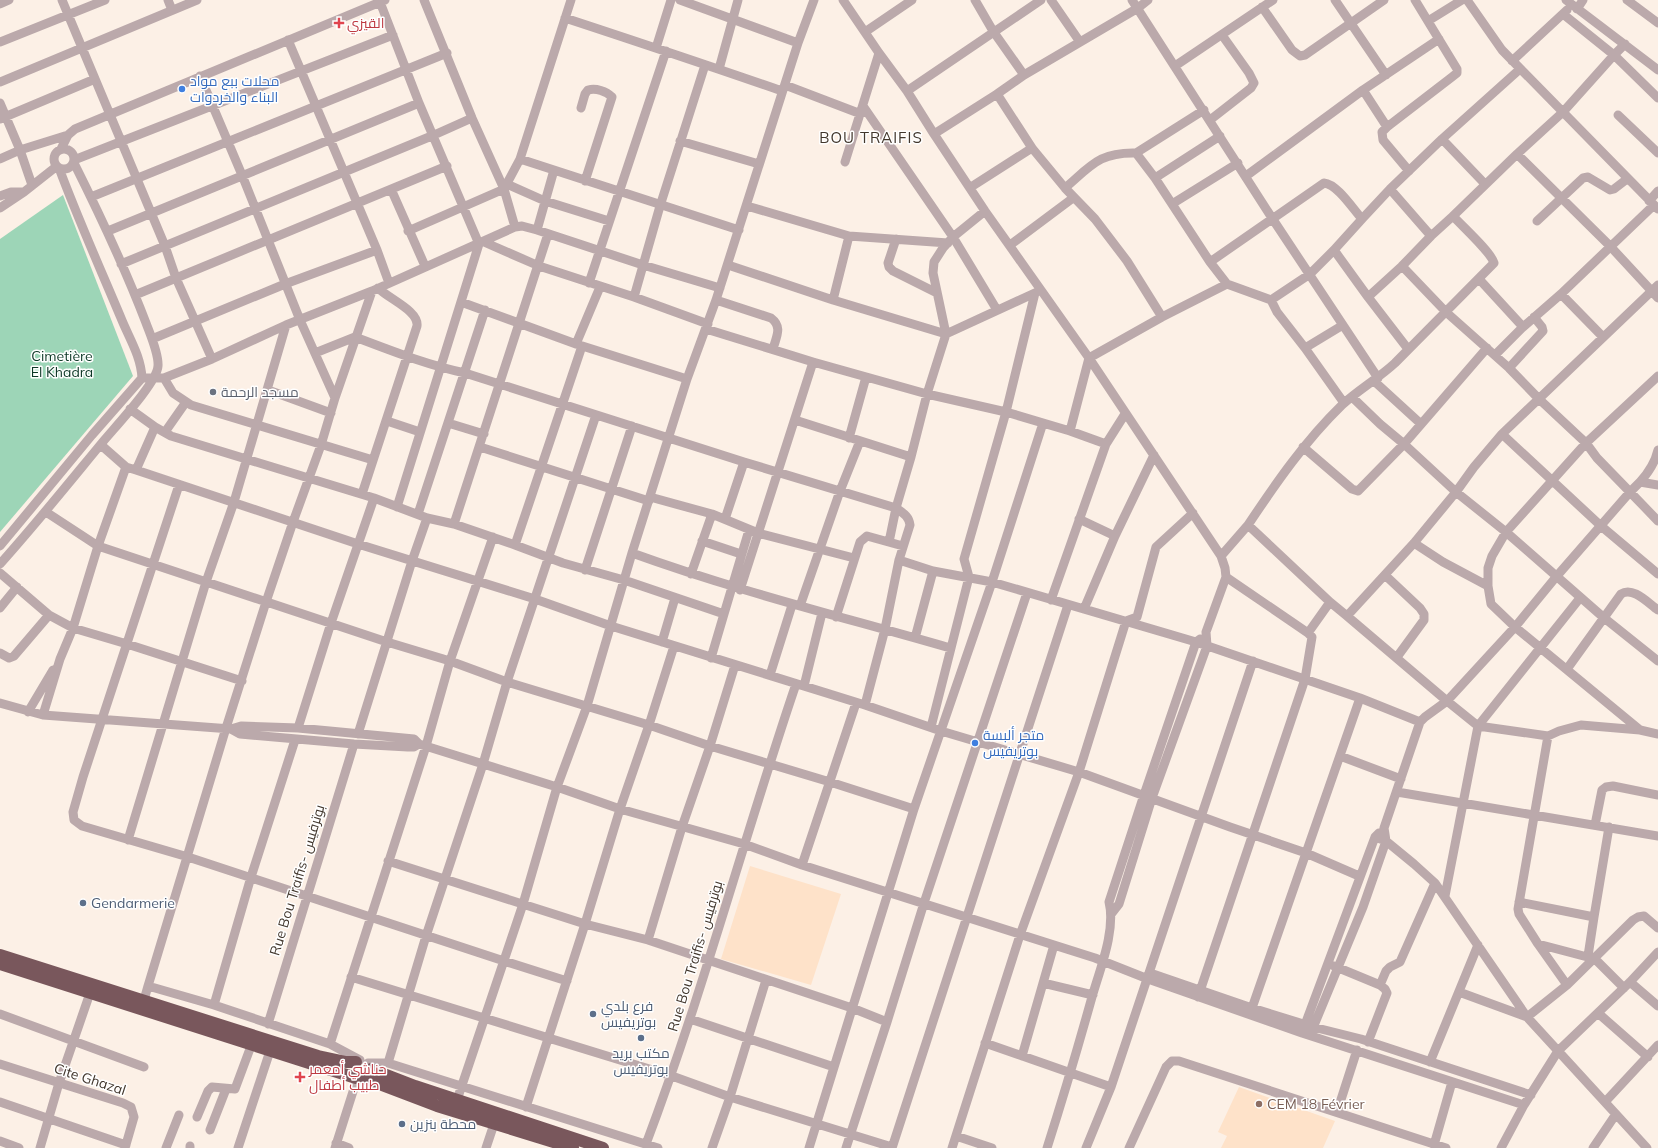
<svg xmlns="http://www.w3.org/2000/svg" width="1658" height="1148" viewBox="0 0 1658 1148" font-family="Mulish,Cairo,sans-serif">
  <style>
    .built { fill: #fee2c9 }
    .green { fill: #9dd5b7 }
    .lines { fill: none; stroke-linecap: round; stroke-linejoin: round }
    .minor { stroke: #bba9ab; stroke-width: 9 }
    .highway { stroke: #79575c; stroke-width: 12 }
    .health-dot { fill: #e0444e; stroke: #fff; stroke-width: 1.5 }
    .shop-dot { fill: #3f7fe0; stroke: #fff; stroke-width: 1.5 }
    .worship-dot { fill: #6b7280; stroke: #fff; stroke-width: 1.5 }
    .service-dot { fill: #5c6f8a; stroke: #fff; stroke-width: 1.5 }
    .education-dot { fill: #8d6e63; stroke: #fff; stroke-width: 1.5 }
    .labels { text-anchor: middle; stroke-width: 3; stroke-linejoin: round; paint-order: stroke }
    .health-label { font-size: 14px; fill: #be3a42; stroke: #fff; text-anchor: start }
    .shop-label { font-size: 14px; fill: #366cbe; stroke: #fff; text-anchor: start }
    .park-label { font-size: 14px; fill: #0d3826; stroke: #fff }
    .worship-label { font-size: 14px; fill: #5b616d; stroke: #fff; text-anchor: start }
    .street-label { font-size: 14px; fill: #42372d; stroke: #fff }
    .service-label { font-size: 14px; fill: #4e5e75; stroke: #fff; text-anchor: start }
    .education-label { font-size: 14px; fill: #785e54; stroke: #fff; text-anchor: start }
    .neighbourhood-label { font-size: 15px; letter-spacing: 1px; fill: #42372d; stroke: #fff }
  </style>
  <rect width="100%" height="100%" fill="#fcf0e6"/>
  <path class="built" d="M750,866L841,894L811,985L721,959Z
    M1239,1087L1335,1121L1323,1148H1221L1227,1136L1218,1132Z"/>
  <path class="green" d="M63,195L133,376L0,532V239Z"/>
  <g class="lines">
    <path class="minor" d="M62,0L165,246L176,278L212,359
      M168,0L172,10
      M424,0L472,118L504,189L515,227
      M680,0L798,43
      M843,0L879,53L907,91L934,134L985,211L1089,358L1221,556L1225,568L1226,577L1206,632L1207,646L1152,798L1119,904L1112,913
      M975,0L993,31L1024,75
      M1051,0L1080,42
      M1132,0L1272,218L1378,378
      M1335,0L1386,75
      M1467,0L1502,50L1658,209
      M1566,0L1658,70
      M1627,0L1658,23
      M380,2L419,103L479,244L397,507
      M0,4L9,0
      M1262,7L1292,50L1300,56L1305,55L1384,0
      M1577,9L1583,0
      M1563,14L1614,55L1625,44
      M565,18C638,42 710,66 782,91
      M1428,21L1462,0
      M865,32L912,0
      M288,40L377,250L389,283
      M0,42L105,0
      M656,48L671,0
      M1512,61L1567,10
      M1175,66L1273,0
      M719,69L738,0
      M200,76L242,175L300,320L335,398
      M0,82L197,0
      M785,85L861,114
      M1363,90L1387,127
      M907,91L1041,0
      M997,94L1024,75L1138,8L1148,0
      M0,103L20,150L32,185
      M863,106L953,237L997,310
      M581,108L585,94L588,90C596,88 606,91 612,97L585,181
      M1618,115L1658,153
      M0,119L95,79
      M1210,120L1251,88L1254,83L1249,73L1222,35
      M934,134L997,94L1032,148L1065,188
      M1442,139L1485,184
      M680,141L759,164
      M54 159a10 10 0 1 1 20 0a10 10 0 1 1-20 0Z
      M61,149L68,135L75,129L385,0
      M1136,153L1204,110
      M1517,154L1563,112L1614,55L1658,98
      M0,159L20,150L68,135
      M520,159L739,230
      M74,160L393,35
      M845,162L879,53
      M59,168C78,219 100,268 121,318C129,338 141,356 142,378
      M1409,171L1383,140L1382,132L1387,127L1452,77L1457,73V69L1415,0
      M1246,176L1363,90L1439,39
      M1155,178L1220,136
      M507,184L545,201L609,221
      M971,187L1032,148
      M391,189L425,266
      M1390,189L1442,139L1520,69
      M0,196L11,192H24
      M91,197L447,53
      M1649,201L1658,191
      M1172,204L1238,163
      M747,206L849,236L948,243
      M0,208L24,192L57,166
      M1453,216L1517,154L1610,246L1658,298
      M1362,219L1390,189L1431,236L1402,266
      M1537,221L1583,178L1588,177L1610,190L1614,189L1627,179
      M537,230L554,170
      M108,231L419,103
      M408,231L504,189L520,159L571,0
      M896,239L888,263L889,267L893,271L937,293
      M484,242L539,266L634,297L708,324
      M1010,245L1073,198
      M1210,262L1324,183C1337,184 1353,209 1362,219L1334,250
      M121,264L434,135L472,118
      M728,265L833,300L946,334
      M1479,279L1523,327L1495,355
      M589,283L666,51
      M1561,294L1603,337
      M135,295L447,166
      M634,297L660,206L705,65
      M716,300L771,318C783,327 776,337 773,349
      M833,300L849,236
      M1271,300L1310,274L1334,250L1368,297
      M461,302L576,344L687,379
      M1162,317L1127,261L1095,219L1065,188C1091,166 1099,152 1136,153L1155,178L1210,262L1227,284L1271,300L1277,312L1305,348L1344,403
      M1523,327L1561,294L1654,205
      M706,329L813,362L927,394L1006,412L1070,431L1106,444
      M946,334L1037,292
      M152,339L285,284L377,250
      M576,344L600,287
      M1305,348L1343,325
      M1408,349L1368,297L1402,266L1446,312L1509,368L1539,399L1586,443L1597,458L1630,492L1640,482L1658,485
      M315,353L355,337C392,351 427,365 465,373L744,462L896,508C903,513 909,516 910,525L899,560L885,629L865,705
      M1509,368L1543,331L1542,327L1534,317
      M142,378H164L212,359L286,325L372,291L515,227L522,226L537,230L643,265L720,288
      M164,378L173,393L191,405L373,460
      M1374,381L1421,424
      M268,390L331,413
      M1352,397L1380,424L1404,444L1456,492L1506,532L1603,617L1658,661
      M130,409L155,427L171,436L374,498L427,518L454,524L515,545L563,563L624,580L724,614L749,530
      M795,420L911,457
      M387,421L420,432
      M448,423L484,434
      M1070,431L1089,358L1162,317L1227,284
      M165,432L186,402
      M1502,434L1601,526L1658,574
      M849,438L866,377
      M101,445L126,467L136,470L358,544L535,599L611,626L865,705L941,731L1079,772L1230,827L1306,853L1359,876
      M480,447L649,501
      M1303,447L1352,489L1358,491L1404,444L1487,348
      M136,470L155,427
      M1640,482C1649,472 1655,463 1658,450
      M179,485L83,777L73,812L74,820L82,826L188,857L504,961L567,981
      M362,494L417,326C419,311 389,299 378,288
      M650,497L712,514
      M46,512L98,546L387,642L450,661L507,682L649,725L710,746L830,782L914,809
      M418,514L485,310
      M725,519L744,462
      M1079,519L1115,536L1084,609
      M454,524L548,234
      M1248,525C1276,483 1305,441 1342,405C1358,390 1379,378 1395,363L1494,263C1491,252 1462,226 1453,216L1431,236
      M1115,536L1154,455
      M702,541L741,554
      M889,542L896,508L911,457L927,394L946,334L933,273L934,262L943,248L953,237L985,211
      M1414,543L1443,562L1488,586
      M515,545L582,346
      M0,546L92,435L142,378
      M632,553C737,591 843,617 950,648
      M1221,556L1248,525L1330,602L1308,633
      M899,560L933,571L992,582L1196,642L1360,698L1420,722
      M0,564C35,525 68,484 101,444C114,428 157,383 158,366C159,354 150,334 146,323C125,268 100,215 74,163
      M585,570L632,426
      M0,573L49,615L73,628L127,644L242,681
      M691,574L712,514L758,533L854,558
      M1386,576L1420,608L1424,614V620L1397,657
      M740,590L813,362
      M1051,600L1106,444L1125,414
      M1330,602L1347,616L1414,543L1456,492L1474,467L1502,434L1658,285
      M800,606L840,491L860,441
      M0,608L17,587
      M1347,616L1447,701L1515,627L1556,577L1630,492L1658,521
      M836,617L860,542L867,536L903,546
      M1126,621L1137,617L1156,547L1193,513
      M915,638L933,571
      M662,642L675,598
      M0,653L9,658L14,656L49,615
      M711,658L724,614
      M1567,669L1621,594C1633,586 1648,603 1658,610
      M770,675L792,605
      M804,686L822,613
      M0,703L43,715L231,729L241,726L298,728L414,739L419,744L557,787L620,809L744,844L802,865L1095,958L1148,979L1302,1033L1524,1105
      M28,712L53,670
      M43,715L60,659L73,628L98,546L126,467
      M931,727L969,577L964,559L1006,412L1035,293
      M298,728L331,623L374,498
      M231,729L240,734L354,744L408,747H414L419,744
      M1640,730L1515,627L1491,604L1488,586V568L1492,556L1506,532L1586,443L1658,376
      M358,734L412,561L427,518
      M1548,736L1518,909L1519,914L1538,944L1567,985
      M1340,756L1401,779
      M1397,792L1658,836
      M1595,825L1602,790L1606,787L1613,786L1658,795
      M1375,837L1386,841L1414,864L1435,883L1527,1017L1647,1148
      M128,840L206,582L234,502L286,325
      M388,861L585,924L648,940L852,1008L887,1022
      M802,865L856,703
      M1445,896L1478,726L1580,598
      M1519,902L1594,917
      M648,940L682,827L710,746L735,665
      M1538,944L1595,959L1624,988
      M1588,956L1594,917L1609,827
      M1334,966L1380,985L1385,989L1387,993L1368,1042
      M1153,974L1252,1008L1313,1027L1361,1039L1531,1095
      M351,977L672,1076L730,1097L892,1147
      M1630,982L1658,1006
      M1043,983L1093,995
      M1380,985L1386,971L1390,967L1400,962L1435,883
      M148,986L226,728L266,602L293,522L321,445L335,398L372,291
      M1459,992L1527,1017L1567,985L1633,920L1638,917L1644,916L1658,928
      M1198,997L1305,679L1312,637L1308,633L1226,577
      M144,1000L148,986L214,1005L330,1044L360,1060
      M214,1005L251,877L295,740
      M1252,1008L1360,698
      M1598,1013L1648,1057
      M0,1014L144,1067
      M690,1019L834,1067
      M268,1024L354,744
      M1303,1030L1375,837L1379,833
      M1310,1035L1363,907L1386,841L1384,828L1420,722L1425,717L1447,701L1478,726L1548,736L1559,731L1581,725L1640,730L1658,734
      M985,1043L1111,1087
      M330,1044L426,746L450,661L493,537
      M1022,1056L1054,945
      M1430,1062L1478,945
      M368,1063H388L658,1148
      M388,1063L426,936L483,764L507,682L596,415
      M0,1064L123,1103L131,1107L134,1117L125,1148
      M457,1100L523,904L557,787L587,706L632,553L687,379L716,300L798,43L814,0
      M0,1102L126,1145
      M1605,1102L1658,1045
      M526,1107L585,924L620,809L649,725L674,646
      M1337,1112L1357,1050
      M197,1117L208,1091L212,1087L235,1089L251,1046
      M210,1130L226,1089
      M956,1136L992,1148
      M0,1141L19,1148
      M336,1143L349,1148
      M646,1144C703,993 744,837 796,684
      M1434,1145L1452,1082
      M40,1148L59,1083L90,993
      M166,1148L179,1115
      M190,1148V1146
      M238,1148L270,1051
      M335,1148L357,1079
      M486,1148L494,1124
      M712,1148L730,1097L766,980
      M809,1148L914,809L992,582L1043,423
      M846,1148L887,1022L924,903L1027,593
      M892,1148L1068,605
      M952,1148L1020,935L1079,772L1126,621
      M1047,1148C1063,1098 1078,1047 1092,997C1100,969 1116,930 1109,902L1144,795L1196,642L1200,639
      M1086,1148L1111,1087L1253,661
      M1129,1148L1166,1067L1172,1061H1179L1446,1148
      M1501,1148L1524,1105L1558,1051L1630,982L1658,952
      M1593,1148L1616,1114"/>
    <path class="highway" d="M0,955L318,1056L346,1062H356
      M0,964L356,1078
      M371,1069L415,1086L603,1148
      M366,1079L437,1106L573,1148"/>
  </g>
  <g class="health-dot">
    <path d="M337 17h4v4h4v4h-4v4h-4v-4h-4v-4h4z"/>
    <path d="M298 1071h4v4h4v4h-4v4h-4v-4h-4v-4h4z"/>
  </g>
  <g class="shop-dot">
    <circle cx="182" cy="89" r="4"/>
    <circle cx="975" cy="743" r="4"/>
  </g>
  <circle class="worship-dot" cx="213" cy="392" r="4"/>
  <g class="service-dot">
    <circle cx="83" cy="903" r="4"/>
    <circle cx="593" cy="1014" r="4"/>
    <circle cx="641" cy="1038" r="4"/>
    <circle cx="402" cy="1124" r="4"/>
  </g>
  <circle class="education-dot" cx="1259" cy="1104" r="4"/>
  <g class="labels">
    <g class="health-label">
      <text x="347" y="28">القيزي</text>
      <text x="309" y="1074">حناشي أمعمر<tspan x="309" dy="16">طبيب أطفال</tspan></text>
    </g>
    <g class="shop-label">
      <text x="190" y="86">محلات ببع مواد<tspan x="190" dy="16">البناء والخردوات</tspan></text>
      <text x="983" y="740">متجر ألبسة<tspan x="983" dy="16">بوتريفيس</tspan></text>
    </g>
    <g class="park-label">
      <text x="62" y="361">Cimetière<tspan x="62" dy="16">El Khadra</tspan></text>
    </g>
    <g class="worship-label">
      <text x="221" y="397">مسجد الرحمة</text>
    </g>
    <g class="street-label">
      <text transform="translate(297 880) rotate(-73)" y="5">Rue Bou Traifis- بوترفيس</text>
      <text transform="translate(695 956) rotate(-73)" y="5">Rue Bou Traifis- بوترفيس</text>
      <text transform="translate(90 1079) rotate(18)" y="5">Cite Ghazal</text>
    </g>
    <g class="service-label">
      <text x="91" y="908">Gendarmerie</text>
      <text x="601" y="1011">فرع بلدي<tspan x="601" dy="16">بوتريفيس</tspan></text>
      <text x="641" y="1058" text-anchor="middle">مكتب بريد<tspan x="641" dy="16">بوتريفيس</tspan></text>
      <text x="410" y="1129">محطة بنزين</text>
    </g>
    <g class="education-label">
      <text x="1267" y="1109">CEM 18 Février</text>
    </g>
    <g class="neighbourhood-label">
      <text x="871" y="143">BOU TRAIFIS</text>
    </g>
  </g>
</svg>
